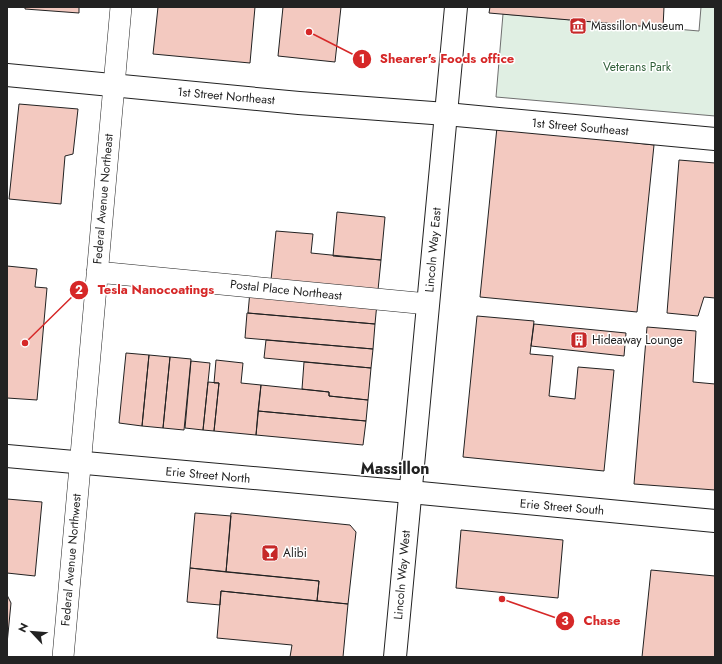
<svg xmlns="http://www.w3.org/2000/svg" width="722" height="664" viewBox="0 0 722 664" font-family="Jost,sans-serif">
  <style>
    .green { fill: #e0efe3; stroke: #6f6f6f }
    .building { fill: #f3c9c0; stroke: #222 }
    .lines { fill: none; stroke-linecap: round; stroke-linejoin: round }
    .minor-casing { stroke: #222; stroke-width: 22 }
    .tertiary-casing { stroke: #222; stroke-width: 24 }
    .secondary-casing { stroke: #222; stroke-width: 24 }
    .primary-casing { stroke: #222; stroke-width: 24 }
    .minor { stroke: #fff; stroke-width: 21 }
    .tertiary { stroke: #fff; stroke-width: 22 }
    .secondary { stroke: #fff; stroke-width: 22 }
    .primary { stroke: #fff; stroke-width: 22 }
    .labels { text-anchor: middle; stroke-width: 3; stroke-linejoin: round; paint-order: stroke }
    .poi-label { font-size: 12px; fill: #222; stroke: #fff; text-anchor: start }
    .park-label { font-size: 12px; fill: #2f5e38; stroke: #fff }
    .street-label { font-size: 12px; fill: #222; stroke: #fff }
    .district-label { font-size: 16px; font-weight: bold; fill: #222; stroke: #fff }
    .leader { fill: none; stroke: #d62828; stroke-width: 1.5 }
    .callout-dot { fill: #d62828; stroke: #fff; stroke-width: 1.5 }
    .mark-label { font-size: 12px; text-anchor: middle; font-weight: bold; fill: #fff }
    .callout-label { font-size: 13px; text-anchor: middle; font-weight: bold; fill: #d62828; stroke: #fff; stroke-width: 3; stroke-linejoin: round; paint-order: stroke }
  </style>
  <rect width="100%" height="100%" fill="#fff"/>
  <path class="green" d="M701,7H715V116L496,97L503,14L699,31Z"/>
  <path class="building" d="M25,7H79V13L25,9Z
    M158,7H255L250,63L153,54Z
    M283,7H341L335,62L278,56Z
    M490,7H664L663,28L489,13Z
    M19,104L78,109L73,154L65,156L61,204L9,199Z
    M497,127L654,145L637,312L480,297Z
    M679,160L715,163V298L704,297L698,316L667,313Z
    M337,212L385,217L381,260L333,256Z
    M276,231L313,234L311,253L381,260L378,290L271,280Z
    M7,266L37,269L35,287L47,288L37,400L7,398Z
    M250,291L377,303L375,324L248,313Z
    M247,313L375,324L373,349L245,338Z
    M477,316L534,321L530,354L553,356L549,396L575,399L578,367L614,370L604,471L463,457Z
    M534,324L626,333L624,356L531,346Z
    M647,327L696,331L693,382L715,384V490L634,484Z
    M266,340L373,349L371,368L264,358Z
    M126,353L149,355L142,426L119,423Z
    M149,355L170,357L163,428L142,426Z
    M170,357L191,359L184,430L163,428Z
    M216,360L243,363L241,383L261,385L256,435L214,431L219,383H214Z
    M191,361L210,363L203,430L185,428Z
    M304,362L371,368L368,400L329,396V392L302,389Z
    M208,382L219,383L214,431L203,430Z
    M261,385L329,392V396L368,400L366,421L258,411Z
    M258,411L366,421L363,445L256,435Z
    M7,499L42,502L35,576L7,573Z
    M195,513L231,516L226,572L190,568Z
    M231,513L350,525L356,532L348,604L317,601L319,581L226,572Z
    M461,530L563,540L558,598L456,588Z
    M190,568L319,581L317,601L221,591L220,605L187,602Z
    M651,570L715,576V657H642Z
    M221,591L348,604L343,657H290L292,645L217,638Z
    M7,595L11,603L7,644Z"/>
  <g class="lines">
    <g class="minor-casing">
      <path id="minor" d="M97,272L428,304
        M63,657L121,7"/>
    </g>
    <g class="tertiary-casing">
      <path id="tertiary" d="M446,114L715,139
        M7,456L410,492"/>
    </g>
    <g class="secondary-casing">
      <path id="secondary" d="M7,75L299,103L446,114
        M410,492L715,521"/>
    </g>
    <g class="primary-casing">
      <path id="primary" d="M395,657L456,7"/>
    </g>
    <use href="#minor" class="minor"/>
    <use href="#tertiary" class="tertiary"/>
    <use href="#secondary" class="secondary"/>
    <use href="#primary" class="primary"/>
  </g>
  <defs>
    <g id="museum-square" transform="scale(0.9)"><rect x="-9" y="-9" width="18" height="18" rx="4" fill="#c62828" stroke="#fff"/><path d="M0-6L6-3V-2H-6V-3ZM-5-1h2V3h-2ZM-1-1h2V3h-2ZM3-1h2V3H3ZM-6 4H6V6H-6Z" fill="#fff"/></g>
    <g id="building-square" transform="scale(0.9)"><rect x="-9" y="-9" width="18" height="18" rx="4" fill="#c62828" stroke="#fff"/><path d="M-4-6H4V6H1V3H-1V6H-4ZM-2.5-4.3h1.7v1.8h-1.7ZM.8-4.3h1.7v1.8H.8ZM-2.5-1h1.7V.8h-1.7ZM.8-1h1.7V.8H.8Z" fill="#fff"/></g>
    <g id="bar-square" transform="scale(0.9)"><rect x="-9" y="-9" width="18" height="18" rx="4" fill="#c62828" stroke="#fff"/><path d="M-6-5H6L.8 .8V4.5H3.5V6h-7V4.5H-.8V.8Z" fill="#fff"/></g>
  </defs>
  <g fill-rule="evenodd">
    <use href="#museum-square" x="578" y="26"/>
    <use href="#building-square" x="579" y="340"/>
    <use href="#bar-square" x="270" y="553"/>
  </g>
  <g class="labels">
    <g class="poi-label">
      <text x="591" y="30">Massillon Museum</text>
      <text x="592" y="344">Hideaway Lounge</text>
      <text x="283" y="557">Alibi</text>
    </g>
    <g class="park-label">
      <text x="637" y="71">Veterans Park</text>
    </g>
    <g class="street-label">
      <text transform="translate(226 96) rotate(5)" y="4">1st Street Northeast</text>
      <text transform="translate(580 127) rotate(5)" y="4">1st Street Southeast</text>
      <text transform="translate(103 199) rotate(-85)" y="4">Federal Avenue Northeast</text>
      <text transform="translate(433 250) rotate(-85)" y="4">Lincoln Way East</text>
      <text transform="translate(286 290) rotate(6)" y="4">Postal Place Northeast</text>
      <text transform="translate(208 475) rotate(5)" y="4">Erie Street North</text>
      <text transform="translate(562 507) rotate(5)" y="4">Erie Street South</text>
      <text transform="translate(71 560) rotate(-85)" y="4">Federal Avenue Northwest</text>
      <text transform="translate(402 575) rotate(-85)" y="4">Lincoln Way West</text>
    </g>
    <g class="district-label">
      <text x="395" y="474">Massillon</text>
    </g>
  </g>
  <path class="leader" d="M309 32L362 59M25 343L79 290M502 599L565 621"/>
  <g class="callout-dot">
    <circle cx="309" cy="32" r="4"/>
    <circle cx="25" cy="343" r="4"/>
    <circle cx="502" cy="599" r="4"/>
    <circle cx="362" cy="59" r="10"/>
    <circle cx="79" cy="290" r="10"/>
    <circle cx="565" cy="621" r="10"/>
  </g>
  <g class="mark-label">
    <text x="362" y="63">1</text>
    <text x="79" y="294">2</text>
    <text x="565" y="625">3</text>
  </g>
  <g class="callout-label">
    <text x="447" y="63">Shearer's Foods office</text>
    <text x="156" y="294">Tesla Nanocoatings</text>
    <text x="602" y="625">Chase</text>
  </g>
  <rect width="722" height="664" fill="none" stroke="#222222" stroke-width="16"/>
  <g transform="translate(32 632) rotate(296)" stroke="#ffffff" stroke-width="3" paint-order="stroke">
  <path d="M0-3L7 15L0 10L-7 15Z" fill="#222222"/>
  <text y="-6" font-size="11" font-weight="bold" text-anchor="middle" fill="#222222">N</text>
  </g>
</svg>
